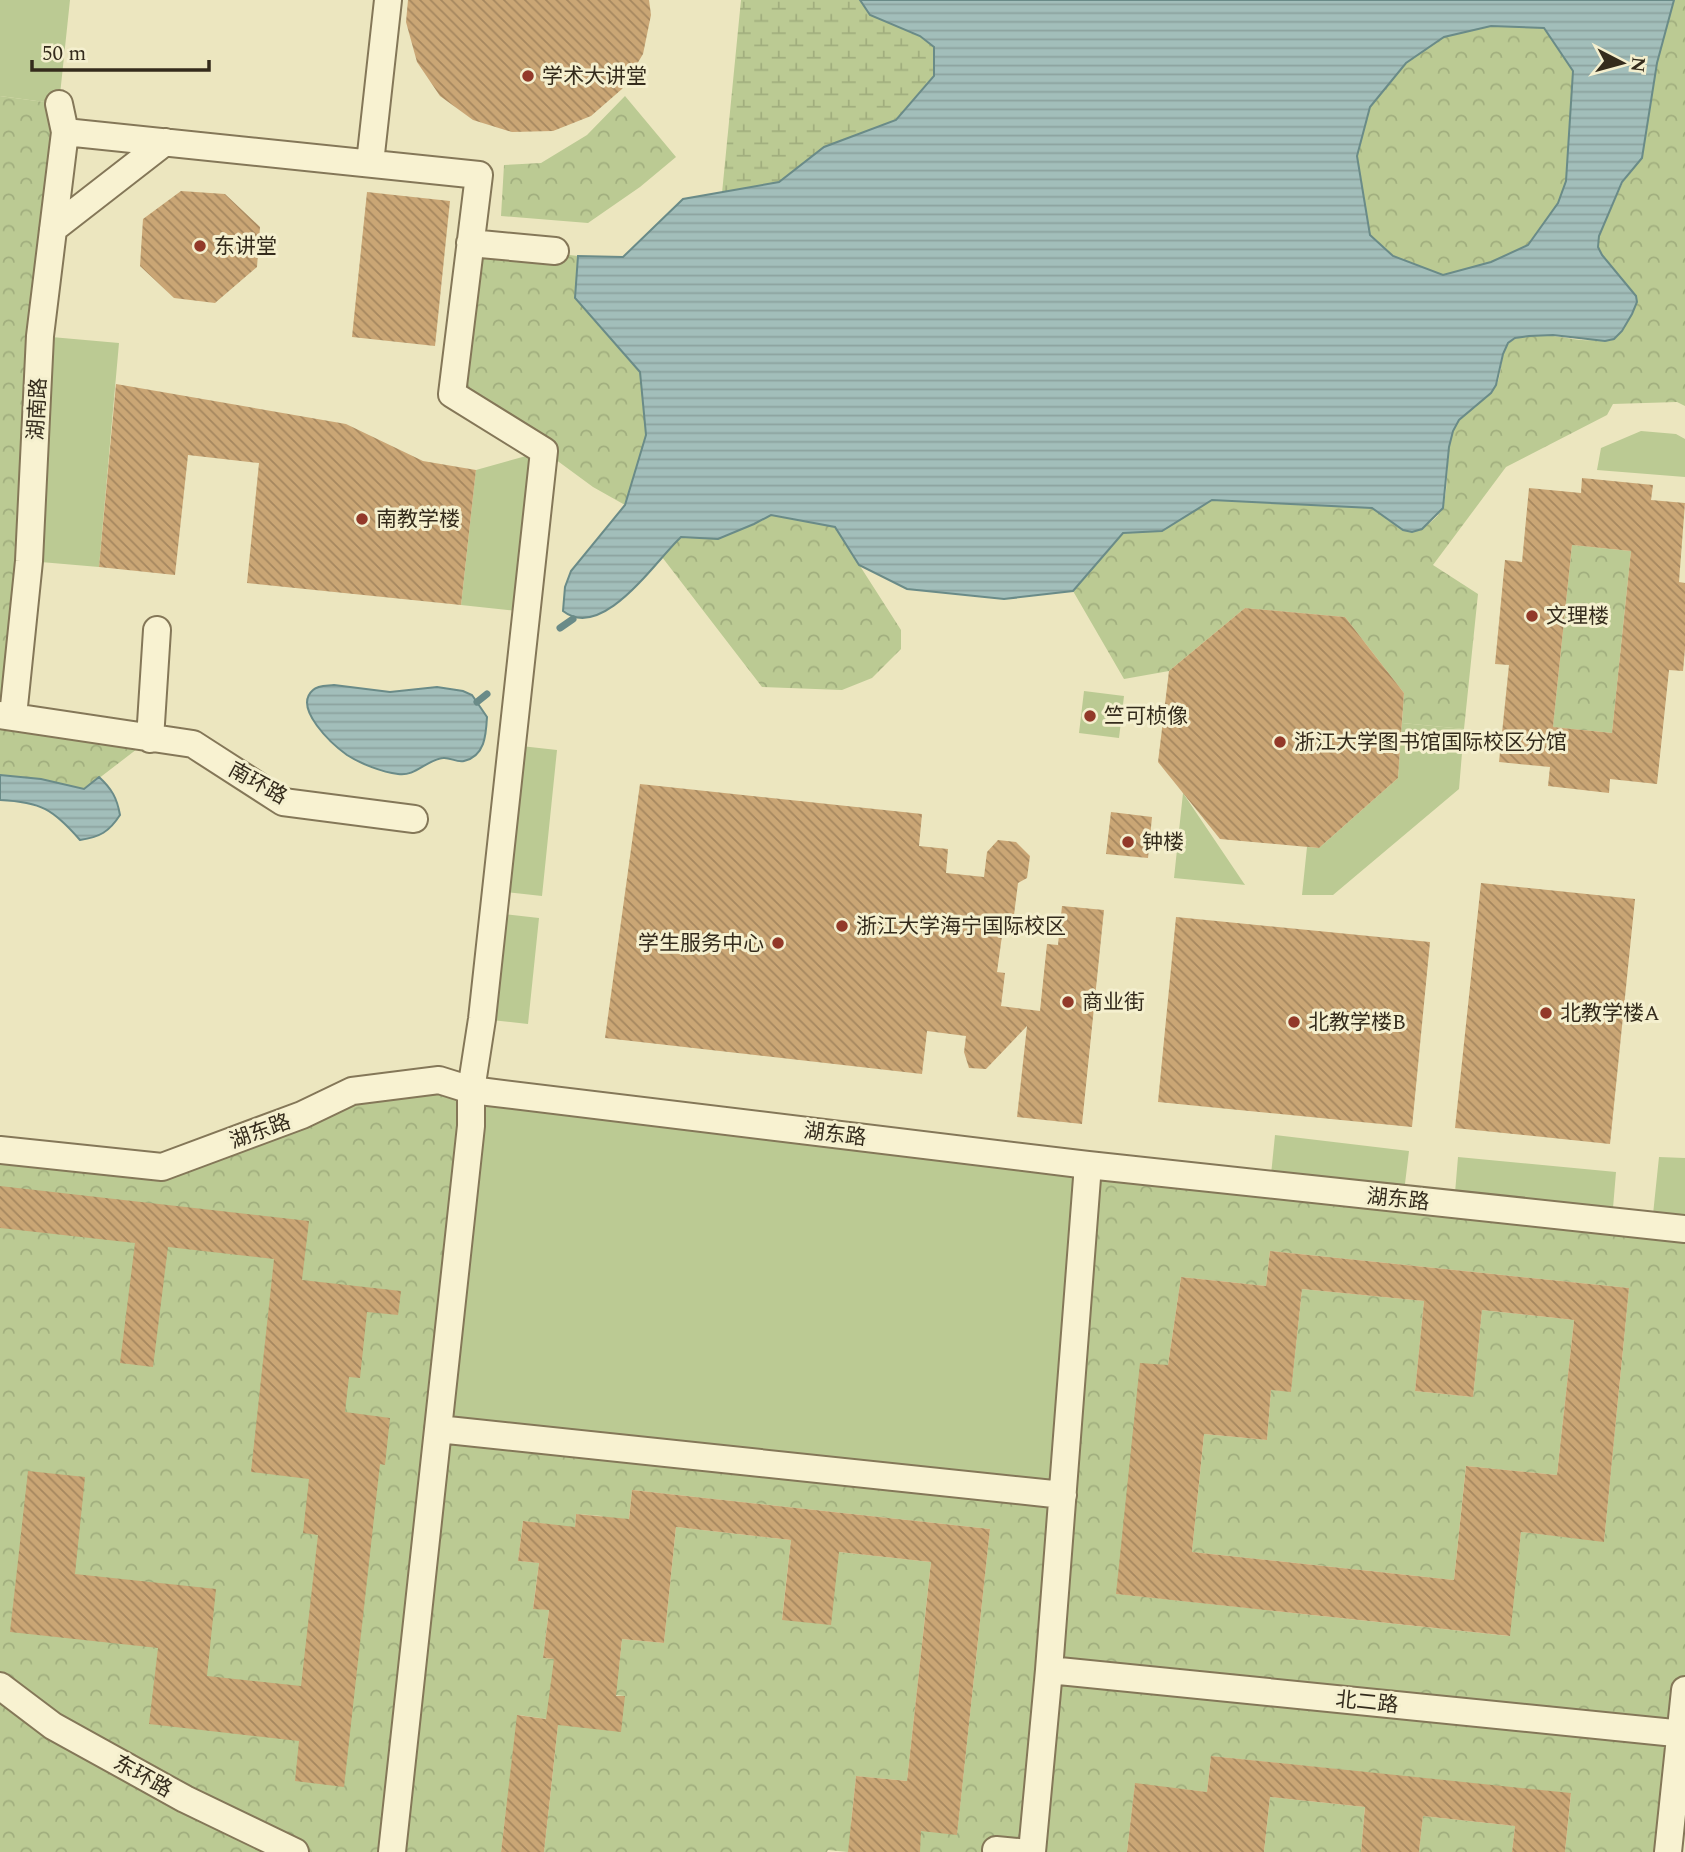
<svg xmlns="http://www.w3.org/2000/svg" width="1685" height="1852" viewBox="0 0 1685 1852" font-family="Spectral,'Noto Sans SC',serif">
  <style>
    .green { fill: #bbca93 }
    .wetland { fill: url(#wetland-marsh) }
    .park { fill: url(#park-crowns); fill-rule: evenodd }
    .water { fill: url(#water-rules); stroke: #6a8b88; stroke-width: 2; fill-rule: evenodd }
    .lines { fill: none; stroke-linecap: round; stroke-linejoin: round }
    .stream { stroke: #6a8b88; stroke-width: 7 }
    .building { fill: url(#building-back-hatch); fill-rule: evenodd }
    .minor-casing { stroke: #847758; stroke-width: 30 }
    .minor { stroke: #f8f2d1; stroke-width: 26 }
    .poi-dot { fill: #923929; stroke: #f4efce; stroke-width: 2.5 }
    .labels { text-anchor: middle; stroke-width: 6; stroke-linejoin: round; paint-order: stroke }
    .poi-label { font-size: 21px; fill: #342b1c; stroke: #f4efce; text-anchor: start }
    .street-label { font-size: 21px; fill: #342b1c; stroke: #f4efce }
  </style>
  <defs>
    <pattern id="wetland-marsh" width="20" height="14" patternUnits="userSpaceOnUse" patternTransform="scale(1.75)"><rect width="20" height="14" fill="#bbca93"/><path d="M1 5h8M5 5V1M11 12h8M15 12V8" fill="none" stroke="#a1ae7e"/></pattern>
    <pattern id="park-crowns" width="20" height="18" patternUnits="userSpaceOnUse" patternTransform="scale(1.75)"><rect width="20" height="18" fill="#bbca93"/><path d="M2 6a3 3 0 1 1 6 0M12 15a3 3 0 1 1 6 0" fill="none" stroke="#a1ae7e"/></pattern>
    <pattern id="water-rules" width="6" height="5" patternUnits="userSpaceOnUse" patternTransform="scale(1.75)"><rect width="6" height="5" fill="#a2beba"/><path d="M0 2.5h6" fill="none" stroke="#8ca39f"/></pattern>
    <pattern id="building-back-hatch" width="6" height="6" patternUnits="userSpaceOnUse" patternTransform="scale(1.75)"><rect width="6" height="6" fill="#caa675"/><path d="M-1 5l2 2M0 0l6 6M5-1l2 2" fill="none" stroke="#a5875f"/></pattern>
  </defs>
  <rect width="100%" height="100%" fill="#ece6bf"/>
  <path class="green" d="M0,0H70L59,104L0,96Z
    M40,336L119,343L99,567L29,561Z
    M1641,431L1676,434L1685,439V477L1597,470L1601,448Z
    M544,451L527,612L461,605L476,470Z
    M1084,691L1124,696L1119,738L1079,733Z
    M1402,723L1464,729L1459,789L1333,895H1302L1307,847L1319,848L1398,778Z
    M512,745L557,750L542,896L496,891Z
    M1183,793L1245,885H1246L1174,878Z
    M494,913L539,918L528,1024L482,1019Z
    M471,1090L1088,1165L1063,1495L438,1429Z
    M1275,1135L1409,1151L1403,1200L1270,1185Z
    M1458,1157L1616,1172L1613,1208L1455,1193Z
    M1659,1157L1685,1158V1227L1652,1224Z"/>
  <path class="wetland" d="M741,0H860L870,15L920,36L934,47V76L896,120L824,147L779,182L722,193Z"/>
  <path class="park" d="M1674,0H1685V406L1677,402L1613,404L1607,415L1506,467L1433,565L1478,594L1464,729L1402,723L1404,693L1345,617L1245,608L1169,671L1124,679L1073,591L1123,533L1162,531L1212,500L1372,508L1403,530L1422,529C1428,524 1437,518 1441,511C1450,495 1445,452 1453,431C1461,410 1488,401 1497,384C1504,369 1498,343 1518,338C1539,331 1561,338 1582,340C1593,341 1604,339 1614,339C1628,326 1632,314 1636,296L1602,255L1598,247L1599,236L1623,182L1642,158L1657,63Z
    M1491,26L1544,28L1573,71L1566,182L1558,203L1528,245L1491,262L1443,275L1393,256L1370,235L1357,157L1370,107L1406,63L1444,37Z
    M0,96L59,104L13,716L150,739L85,789L41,779L0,775Z
    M625,96L676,157L640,187L588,223L501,216L504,165L541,163L587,135Z
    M470,243L578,256L576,298L640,372L646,435L625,505L593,487L544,451L452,394Z
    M771,515L835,527L901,630V649L872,678L842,690L762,687L662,557L681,537L718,538L754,524Z
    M1572,545L1631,551L1612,733L1553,727Z
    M471,1090L438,1429L1062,1495L1088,1165L1685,1227V1690L1668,1852H1565L1571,1794L1211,1756L1207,1792L1135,1784L1127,1852H848L828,1850L827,1852H544L558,1725L624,1696L559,1689L555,1720L518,1715L501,1852H0V1150L162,1167L352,1091ZM1270,1251L1629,1288L1604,1541L1521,1532L1509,1636L1117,1594L1168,1365L1181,1277L1266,1286ZM632,1490L990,1529L957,1834L851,1823L856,1776L907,1781L931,1562L839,1552L782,1619L791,1540L676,1527L664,1643L622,1639L619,1666L543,1658L549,1610L533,1608L539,1563L518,1561L523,1521L554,1525L574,1538L576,1514L602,1516L627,1536Z
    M1302,1289L1424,1301L1415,1391L1473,1397L1482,1310L1574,1320L1557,1475L1466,1466L1454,1580L1192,1552L1204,1434L1267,1440L1271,1390L1291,1391Z
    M1270,1797L1365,1807L1361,1852H1264Z
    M1423,1816L1515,1826L1512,1852H1419Z"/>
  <path class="water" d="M860,0H1674L1657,63L1642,158L1622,182L1599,236L1598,247L1602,255L1636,296L1637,302L1632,314L1622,331L1614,339L1605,341L1553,335L1529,336L1515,338L1508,343L1503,354L1496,385L1491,393L1459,420L1453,431L1449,447L1443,508L1422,529L1412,532L1403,530L1372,508L1212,500L1162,531L1123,533L1073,591L1004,599L907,589L859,565L835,527L771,515L754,524L718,539L681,537C656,560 603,642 563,611L565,587L571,571L625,505L646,435L640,372L575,298L578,256L623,257L683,199L779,182L824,147L896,120L934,76V47L920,36L870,15ZM1491,26L1544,28L1573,71L1566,181L1558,203L1528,245L1491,262L1443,275L1393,256L1370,235L1357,156L1370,107L1406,63L1444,37Z
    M334,685L390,692L437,687L463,691L472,695L487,717C486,735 485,756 464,761C457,763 450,757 443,758C426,760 415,777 398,774C382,772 361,764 347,755C333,745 292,708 313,690C318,685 328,686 334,685Z
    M0,775L41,779L84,789L99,777C112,789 117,798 120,815C109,832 100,837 80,840C53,809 41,802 0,800Z"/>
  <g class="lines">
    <path class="stream" d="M560,628L573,619
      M477,702L487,694"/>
  </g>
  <path class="building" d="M408,0H649L651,15L643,54L622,89L591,116L553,131L512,132L473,120L440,96L417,62L406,22Z
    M181,191L225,194L260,227L257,267L215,303L174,298L140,266L143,219Z
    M367,192L450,201L435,346L352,337Z
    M116,384L346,424L423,461L476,470L461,605L247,583L259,463L188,455L175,575L99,567Z
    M1582,478L1653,485L1651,500L1685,503L1679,582L1685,583V649L1683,671L1669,670L1657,784L1610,779L1609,793L1548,786L1550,767L1499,762L1509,665L1495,664L1505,560L1522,562L1529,488L1581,493ZM1572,545L1631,551L1612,733L1553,727Z
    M1245,608L1345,617L1404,693L1398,778L1319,848L1220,839L1158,762L1169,671Z
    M640,784L922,814L919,846L948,849L946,873L984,877L987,852L998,840L1016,842L1030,856L1027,878L1018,883L1014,915L1005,914L997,972L1005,973L1001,1006L1040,1011L1047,944L1058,945L1062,906L1104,910L1082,1124L1017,1117L1027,1026L986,1069L969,1068L964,1052L966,1036L927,1031L922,1074L605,1038Z
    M1111,812L1152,817L1148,858L1106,854Z
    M1481,883L1635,899L1610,1144L1455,1128Z
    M1176,917L1430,942L1412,1127L1158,1102Z
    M0,1186L309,1221L302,1280L401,1291L398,1315L367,1312L360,1378L349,1377L345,1412L390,1418L385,1465L380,1464L344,1787L295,1781L299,1741L149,1724L158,1648L10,1632L28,1471L85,1477L75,1574L216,1589L207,1676L301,1686L318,1535L303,1533L309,1479L251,1472L274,1259L168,1247L153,1367L120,1363L135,1243L0,1228Z
    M1270,1251L1629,1288L1604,1542L1521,1532L1510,1636L1116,1594L1140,1363L1168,1365L1181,1277L1266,1286ZM1302,1289L1424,1301L1415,1391L1473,1397L1482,1310L1574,1320L1557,1475L1466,1466L1454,1580L1192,1552L1204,1434L1267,1440L1271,1390L1291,1392Z
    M632,1490L990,1529L957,1835L921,1831L920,1852H848L856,1776L907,1781L931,1562L839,1552L831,1625L782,1620L791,1540L676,1527L664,1643L622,1639L616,1696H625L621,1732L558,1725L544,1852H501L517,1715L546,1719L554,1659L543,1658L549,1610L533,1609L539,1563L518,1561L523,1521L575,1527L576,1514L629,1519Z
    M1211,1756L1571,1793L1565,1852H1512L1515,1826L1423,1816L1419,1852H1361L1365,1807L1270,1797L1264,1852H1127L1135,1783L1207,1792Z"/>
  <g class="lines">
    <g class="minor-casing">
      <path id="minor" d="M65,132L479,175L452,394L544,451L482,1019L471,1090V1126L392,1852
        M370,163L388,0
        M53,229L165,142
        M470,243L555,251
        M0,715L193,744L283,802L414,819
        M13,716L29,561L40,336L65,132L59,104
        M150,739L157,630
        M0,1150L162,1167L302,1115L352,1091L439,1080L471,1090L1088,1165L1685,1229
        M438,1429L1063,1495
        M1049,1670L1685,1734
        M0,1686L53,1726L185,1799L295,1852
        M996,1850L1018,1852
        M1032,1852L1049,1670L1088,1165
        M1668,1852L1685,1690"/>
    </g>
    <use href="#minor" class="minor"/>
  </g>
  <g class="poi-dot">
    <circle cx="528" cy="76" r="7"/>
    <circle cx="200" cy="246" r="7"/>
    <circle cx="362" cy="519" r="7"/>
    <circle cx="1532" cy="616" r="7"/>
    <circle cx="1090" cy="716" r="7"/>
    <circle cx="1280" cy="742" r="7"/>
    <circle cx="1128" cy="842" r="7"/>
    <circle cx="842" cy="926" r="7"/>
    <circle cx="778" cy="943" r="7"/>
    <circle cx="1068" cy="1002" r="7"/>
    <circle cx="1546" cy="1013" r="7"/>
    <circle cx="1294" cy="1022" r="7"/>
  </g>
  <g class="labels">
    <g class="poi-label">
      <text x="542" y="83">学术大讲堂</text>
      <text x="214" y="253">东讲堂</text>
      <text x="376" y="526">南教学楼</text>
      <text x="1546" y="623">文理楼</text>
      <text x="1104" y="723">竺可桢像</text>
      <text x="1294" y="749">浙江大学图书馆国际校区分馆</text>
      <text x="1142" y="849">钟楼</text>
      <text x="856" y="933">浙江大学海宁国际校区</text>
      <text x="764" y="950" text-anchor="end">学生服务中心</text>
      <text x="1082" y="1009">商业街</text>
      <text x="1560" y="1020">北教学楼A</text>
      <text x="1308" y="1029">北教学楼B</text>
    </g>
    <g class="street-label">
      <text transform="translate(37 409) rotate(-87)" y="7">湖南路</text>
      <text transform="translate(258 783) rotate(29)" y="7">南环路</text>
      <text transform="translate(260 1131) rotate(-20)" y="7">湖东路</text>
      <text transform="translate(835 1134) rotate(7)" y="7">湖东路</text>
      <text transform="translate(1398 1199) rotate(6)" y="7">湖东路</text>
      <text transform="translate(1367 1702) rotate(6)" y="7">北二路</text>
      <text transform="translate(143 1776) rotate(29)" y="7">东环路</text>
    </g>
  </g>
  <g transform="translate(1622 63) rotate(96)" stroke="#f4efce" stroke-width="5" paint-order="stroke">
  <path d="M0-5L12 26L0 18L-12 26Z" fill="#342b1c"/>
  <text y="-10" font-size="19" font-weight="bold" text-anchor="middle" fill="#342b1c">N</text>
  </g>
  <path d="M32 60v10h177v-10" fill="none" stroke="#342b1c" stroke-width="3.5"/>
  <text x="42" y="60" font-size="21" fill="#342b1c" stroke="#f4efce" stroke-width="5" paint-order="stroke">50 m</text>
</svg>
